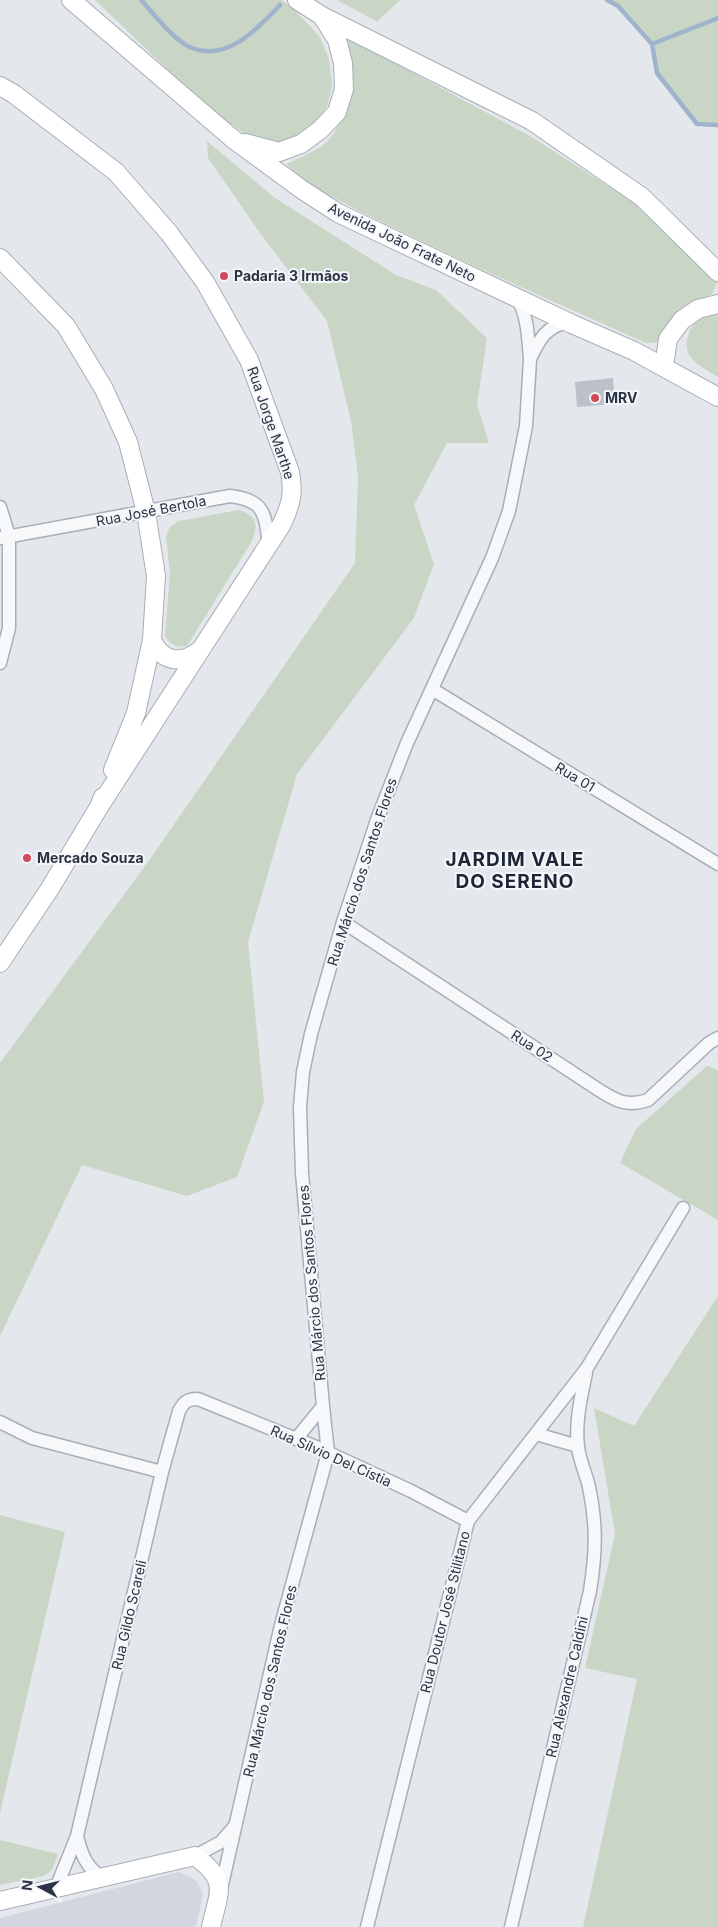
<svg xmlns="http://www.w3.org/2000/svg" width="718" height="1927" viewBox="0 0 718 1927" font-family="Inter,sans-serif">
  <style>
    .built { fill: #d2d6de }
    .green { fill: #c9d6c5 }
    .lines { fill: none; stroke-linecap: round; stroke-linejoin: round }
    .stream { stroke: #9fb4cc; stroke-width: 4.5 }
    .building { fill: #bbc0ca }
    .street-casing { stroke: #a9aeb7; stroke-width: 15 }
    .secondary-casing { stroke: #a9aeb7; stroke-width: 20 }
    .street { stroke: #f7f8fa; stroke-width: 12 }
    .secondary { stroke: #fff; stroke-width: 18 }
    .poi-dot { fill: #d1495b; stroke: #f4f6f9; stroke-width: 2 }
    .labels { text-anchor: middle; stroke-width: 4; stroke-linejoin: round; paint-order: stroke }
    .street-label { font-size: 14px; fill: #2b3445; stroke: #f4f6f9 }
    .poi-label { font-size: 14px; font-weight: bold; fill: #2b3445; stroke: #f4f6f9; text-anchor: start }
    .district-label { font-size: 19px; font-weight: bold; letter-spacing: 1px; fill: #1d2536; stroke: #f4f6f9 }
  </style>
  <rect width="100%" height="100%" fill="#e4e7ec"/>
  <path class="built" d="M179,1872L197,1881L203,1894L196,1927H0V1918Z"/>
  <path class="green" d="M95,0H281L292,7L320,37L329,59L332,85L328,104L318,122L307,133L277,143L248,136L211,111Z
    M337,0H400L380,19L378,22Z
    M607,0H718V125L697,124L657,73L652,44L618,6Z
    M348,38L530,136L639,206L718,281L712,294L687,304L664,331L660,342L646,343L472,265L361,212L299,179L287,164C298,158 311,153 322,146C349,128 351,68 348,38Z
    M207,141L275,198L396,275L436,290L487,338L477,404L489,443H447L414,505L434,564L414,618L297,774L248,942L264,1102L237,1177L187,1196L82,1165L0,1336V1063L148,862L355,563L358,476L351,421L327,321L260,233L208,158Z
    M718,309V377C708,371 696,365 690,356C681,344 692,321 703,314C707,312 713,311 718,309Z
    M239,510C256,516 259,523 252,541L187,646C177,648 171,645 165,636L170,573L166,536L170,527L179,521Z
    M707,1066L718,1070V1220L620,1163L636,1129Z
    M718,1296V1927H583L637,1679L585,1668L615,1534L594,1408L634,1426Z
    M0,1515L65,1532L0,1813Z
    M0,1840L58,1854L52,1870L44,1876L0,1885Z"/>
  <g class="lines">
    <path class="stream" d="M141,0C154,14 174,41 192,48C228,62 258,28 280,5
      M607,0L618,6L652,44L657,73L697,124L718,125
      M652,44L718,18"/>
  </g>
  <path class="building" d="M613,378L615,404L577,407L575,382Z"/>
  <g class="lines">
    <g class="street-casing">
      <path id="street" d="M517,297C528,317 528,337 530,359C539,340 546,326 568,322
        M0,507L9,536V628L0,663
        M0,538L230,496C265,500 265,514 269,545
        M432,689L718,864
        M343,922L599,1090C616,1101 627,1107 648,1100L709,1043L718,1038
        M323,1406L302,1173L300,1107L303,1072L311,1034L343,922L378,817L407,743L492,558L509,511L526,426L530,359
        M0,1422L32,1438L162,1472
        M536,1434L578,1446
        M77,1836C81,1853 86,1867 101,1877
        M195,1856L221,1842L235,1826
        M56,1888L77,1836L162,1472L179,1411C184,1402 187,1399 198,1399L316,1447L411,1491L468,1521
        M221,1889L281,1625L328,1453L323,1406L296,1439
        M367,1927L468,1521L587,1368L683,1208
        M511,1927L590,1591C596,1553 597,1525 589,1487C586,1473 579,1460 578,1446C575,1422 581,1397 586,1373"/>
    </g>
    <g class="secondary-casing">
      <path id="secondary" d="M71,0L233,139L301,189L338,213L572,324L634,351L718,397
        M297,0L322,16L532,121L642,197L718,272
        M0,86L14,94L116,172L169,233L205,282L249,360L290,472C294,494 291,504 282,524L99,807
        M245,143L279,152L301,144L320,130L337,112L344,89L343,63L337,40L322,16
        M0,258L66,326L104,389L128,442L146,512L156,576L152,640L136,713L113,770
        M664,366L668,339L682,320L698,309L718,304
        M152,640C162,662 181,665 200,650
        M0,963L49,890L99,807L103,797
        M0,1901L195,1856C229,1881 219,1891 211,1927"/>
    </g>
    <use href="#street" class="street"/>
    <use href="#secondary" class="secondary"/>
  </g>
  <g class="poi-dot">
    <circle cx="224" cy="276" r="5"/>
    <circle cx="595" cy="398" r="5"/>
    <circle cx="27" cy="858" r="5"/>
  </g>
  <g class="labels">
    <g class="street-label">
      <text transform="translate(402 242) rotate(26)" y="5">Avenida João Frate Neto</text>
      <text transform="translate(271 423) rotate(71)" y="5">Rua Jorge Marthe</text>
      <text transform="translate(151 511) rotate(-11)" y="5">Rua José Bertola</text>
      <text transform="translate(575 777) rotate(31)" y="5">Rua 01</text>
      <text transform="translate(362 872) rotate(-72)" y="5">Rua Márcio dos Santos Flores</text>
      <text transform="translate(532 1046) rotate(33)" y="5">Rua 02</text>
      <text transform="translate(312 1283) rotate(-95)" y="5">Rua Márcio dos Santos Flores</text>
      <text transform="translate(331 1456) rotate(24)" y="5">Rua Sílvio Del Cístia</text>
      <text transform="translate(445 1612) rotate(-76)" y="5">Rua Doutor José Stilitano</text>
      <text transform="translate(129 1615) rotate(-77)" y="5">Rua Gildo Scareli</text>
      <text transform="translate(270 1681) rotate(-77)" y="5">Rua Márcio dos Santos Flores</text>
      <text transform="translate(567 1687) rotate(-77)" y="5">Rua Alexandre Caldini</text>
    </g>
    <g class="poi-label">
      <text x="234" y="281">Padaria 3 Irmãos</text>
      <text x="605" y="403">MRV</text>
      <text x="37" y="863">Mercado Souza</text>
    </g>
    <g class="district-label">
      <text x="515" y="866">JARDIM VALE<tspan x="515" dy="22">DO SERENO</tspan></text>
    </g>
  </g>
  <g transform="translate(40 1887) rotate(277)" stroke="#f4f6f9" stroke-width="4" paint-order="stroke">
  <path d="M0-4L9 19L0 12L-9 19Z" fill="#2b3445"/>
  <text y="-8" font-size="14" font-weight="bold" text-anchor="middle" fill="#2b3445">N</text>
  </g>
</svg>
